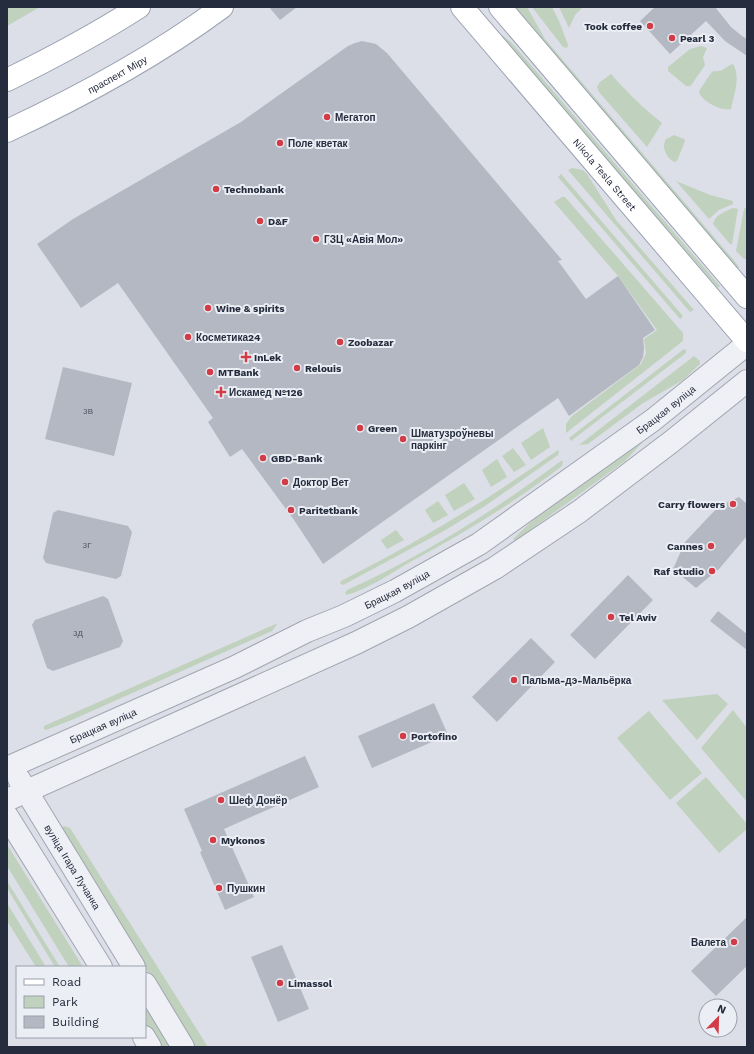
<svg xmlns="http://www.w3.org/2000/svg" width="754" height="1054" viewBox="0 0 754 1054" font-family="'Work Sans',sans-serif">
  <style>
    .green { fill: #c0d1bd }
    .building { fill: #b3b8c3 }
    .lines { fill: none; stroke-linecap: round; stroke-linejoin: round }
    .minor-casing { stroke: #a1a6b1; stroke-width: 24 }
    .major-casing { stroke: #9ba3b3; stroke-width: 24 }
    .minor { stroke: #eff0f5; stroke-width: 22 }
    .major { stroke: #fff; stroke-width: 22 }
    .poi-dot { fill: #d13c47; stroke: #ebeef4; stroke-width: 1.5 }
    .labels { text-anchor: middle; stroke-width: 4; stroke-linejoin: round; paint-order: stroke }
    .number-label { font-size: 8px; fill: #484f5e }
    .poi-label { font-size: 10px; font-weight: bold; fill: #252c3d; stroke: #ebeef4; text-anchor: start }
    .street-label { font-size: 10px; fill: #252c3d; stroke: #ebeef4 }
  </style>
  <rect width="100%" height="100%" fill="#dcdfe7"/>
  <path class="green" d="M7,7H40L7,26Z
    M515,7H527L545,39L737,264L739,268L737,270L538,42Z
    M532,7H552L559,21L568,45L567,48L563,47Z
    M559,7H583L575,15L569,28Z
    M482,19L512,43L720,286L718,288L642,200L611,174Z
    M701,46L707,48L703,57L705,65L692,84L690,86H686L668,71V67L690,49Z
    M733,64C741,78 734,94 731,109C722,112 699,100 699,91L711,73L714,71C722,73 726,66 733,64Z
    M611,74C627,92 643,108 662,123L647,147L599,92L597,87L600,82Z
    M674,135L684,139L685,141L677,161L674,162C666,157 661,147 666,139Z
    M572,168L583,170L587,174L616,220L694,310L690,312L568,170Z
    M561,174L683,316L680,319L558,177Z
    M676,181L710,195L733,201V204L719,210L709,219Z
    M562,197H565L683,333V341L566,433V424L572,416L641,364L646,353L644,339L657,330L618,276L554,202Z
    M747,207V259H744L736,251L744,209Z
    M733,208L738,209L732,244H730L713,224C715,215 724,212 733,208Z
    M684,349L686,350V353L571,441L569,438Z
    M694,356L700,361V364L683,380L643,403L588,444L579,445Z
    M543,428L550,447L531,460L521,443Z
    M654,430L625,461L515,541L513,539L548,506Z
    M513,448L526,465L514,472L502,456Z
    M558,450L559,452L558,455L485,506L442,532L343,585L340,583L341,581C417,543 489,499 558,450Z
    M497,459L507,477L491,487L482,470Z
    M561,461H563L562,466C515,502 464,533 412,561C391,573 370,588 347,595L345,593L347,590C423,556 495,510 561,461Z
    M464,483L475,499L454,511L445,495Z
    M438,501L448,515L433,523L425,510Z
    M396,530L404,540L387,549L381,540Z
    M278,623L272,631L74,719L46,730L44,729V726Z
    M717,694L728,704L697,740L662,700Z
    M733,710L747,728V802L701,748Z
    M649,711L702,773L670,800L617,738Z
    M706,777L747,824V829L719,853L676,803Z
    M64,826L70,828L208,1047H195L58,829Z
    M8,846L83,967H69L7,866V848Z
    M7,881L60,967H55L7,888Z
    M7,903L46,967H36L7,921Z
    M145,1005L172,1047H159L145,1025Z"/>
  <path class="building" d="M269,7H297L280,20Z
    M655,7H715L731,27L742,36L747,39V56L725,41L706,21L670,54L640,21Z
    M362,41L376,44L387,53L562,260L558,261L586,299L618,276L655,330L643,338L644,348L643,357L639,365L569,416L558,398L323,564L294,520L242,449L230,457L208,422L213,418L118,283L81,308L37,244L73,219L241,122L348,46L355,43Z
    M63,367L132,383L114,456L45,439Z
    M739,497L747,504V536L719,569L696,588L673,569L685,542L719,506Z
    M58,510L128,526L132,532L121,576L116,579L46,563L43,558L53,513Z
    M628,575L653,600L595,659L570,635Z
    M103,596L108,599L123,641L120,647L53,671L47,668L32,625L35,620Z
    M718,611L747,634V650L710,621Z
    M531,638L555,662L497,722L472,697Z
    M434,703L448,735L372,768L358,736Z
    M305,756L319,787L224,829L254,897L225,910L200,852L202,851L184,809Z
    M747,917V966L716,996L691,971Z
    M282,945L309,1009L278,1022L251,957Z"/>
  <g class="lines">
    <g class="minor-casing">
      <g id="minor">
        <path id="s1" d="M7,768L235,667L307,631L344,616L395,591L479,544L653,420L747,344"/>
        <path id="s2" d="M19,779L134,967"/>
        <path d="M7,800L356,643L408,617L495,568L580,511L671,442L747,381"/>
        <path d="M7,816L101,967"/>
        <path d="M145,984L183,1047"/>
        <path d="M144,1037L150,1047"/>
      </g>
    </g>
    <g class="major-casing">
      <g id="major">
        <path id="s3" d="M462,7L747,341"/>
        <path d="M500,7L747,297"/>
        <path d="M7,80C52,58 97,34 139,7"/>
        <path id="s4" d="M7,131C82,96 156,56 222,7"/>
      </g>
    </g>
    <use href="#minor" class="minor"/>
    <use href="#major" class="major"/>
  </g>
  <g class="poi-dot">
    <circle cx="650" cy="26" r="4"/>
    <circle cx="672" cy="38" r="4"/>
    <circle cx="327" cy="117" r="4"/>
    <circle cx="280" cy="143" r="4"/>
    <circle cx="216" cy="189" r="4"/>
    <circle cx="260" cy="221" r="4"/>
    <circle cx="316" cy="239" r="4"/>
    <circle cx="208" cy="308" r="4"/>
    <circle cx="188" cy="337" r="4"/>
    <circle cx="340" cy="342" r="4"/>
    <path d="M244 351h4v4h4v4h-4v4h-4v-4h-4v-4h4z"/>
    <circle cx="297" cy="368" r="4"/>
    <circle cx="210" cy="372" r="4"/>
    <path d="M219 386h4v4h4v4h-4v4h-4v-4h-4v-4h4z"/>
    <circle cx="360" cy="428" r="4"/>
    <circle cx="403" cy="439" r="4"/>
    <circle cx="263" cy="458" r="4"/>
    <circle cx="285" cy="482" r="4"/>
    <circle cx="733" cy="504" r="4"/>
    <circle cx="291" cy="510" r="4"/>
    <circle cx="711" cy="546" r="4"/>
    <circle cx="712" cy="571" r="4"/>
    <circle cx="611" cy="617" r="4"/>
    <circle cx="514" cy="680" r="4"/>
    <circle cx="403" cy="736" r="4"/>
    <circle cx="221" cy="800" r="4"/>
    <circle cx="213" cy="840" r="4"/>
    <circle cx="219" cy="888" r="4"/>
    <circle cx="734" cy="942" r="4"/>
    <circle cx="280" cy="983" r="4"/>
  </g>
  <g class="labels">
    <g class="number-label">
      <text x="88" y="414">3В</text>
      <text x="87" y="548">3Г</text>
      <text x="78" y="636">3Д</text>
    </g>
    <g class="poi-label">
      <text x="642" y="30" text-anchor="end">Took coffee</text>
      <text x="680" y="42">Pearl 3</text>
      <text x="335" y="121">Мегатоп</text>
      <text x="288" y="147">Поле кветак</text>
      <text x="224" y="193">Technobank</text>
      <text x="268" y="225">D&amp;F</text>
      <text x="324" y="243">ГЗЦ «Авія Мол»</text>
      <text x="216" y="312">Wine &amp; spirits</text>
      <text x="196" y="341">Косметика24</text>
      <text x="348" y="346">Zoobazar</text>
      <text x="254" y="361">InLek</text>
      <text x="305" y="372">Relouis</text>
      <text x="218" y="376">MTBank</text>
      <text x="229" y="396">Искамед №126</text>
      <text x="368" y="432">Green</text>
      <text x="411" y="437">Шматузроўневы<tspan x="411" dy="12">паркінг</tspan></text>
      <text x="271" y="462">GBD-Bank</text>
      <text x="293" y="486">Доктор Вет</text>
      <text x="725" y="508" text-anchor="end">Carry flowers</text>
      <text x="299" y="514">Paritetbank</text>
      <text x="703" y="550" text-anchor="end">Cannes</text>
      <text x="704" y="575" text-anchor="end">Raf studio</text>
      <text x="619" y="621">Tel Aviv</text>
      <text x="522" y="684">Пальма-дэ-Мальёрка</text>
      <text x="411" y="740">Portofino</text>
      <text x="229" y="804">Шеф Донёр</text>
      <text x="221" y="844">Mykonos</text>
      <text x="227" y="892">Пушкин</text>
      <text x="726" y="946" text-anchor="end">Валета</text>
      <text x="288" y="987">Limassol</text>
    </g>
    <g class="street-label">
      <text dy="4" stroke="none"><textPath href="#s4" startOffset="124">праспект Міру</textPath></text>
      <text dy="4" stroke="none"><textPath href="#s3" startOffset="220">Nikola Tesla Street</textPath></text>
      <text dy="4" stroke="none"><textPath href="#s1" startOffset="753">Брацкая вуліца</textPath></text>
      <text dy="4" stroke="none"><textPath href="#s1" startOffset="429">Брацкая вуліца</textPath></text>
      <text dy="4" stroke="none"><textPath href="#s1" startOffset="105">Брацкая вуліца</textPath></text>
      <text dy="4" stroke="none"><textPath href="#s2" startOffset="103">вуліца Ігара Лучанка</textPath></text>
    </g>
  </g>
  <rect width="754" height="1054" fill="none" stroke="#252c3d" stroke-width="16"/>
  <rect x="16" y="966" width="130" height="72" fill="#ebeef4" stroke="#9ca0ab"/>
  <rect x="24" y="979" width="20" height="6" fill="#ffffff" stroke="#9ca0ab"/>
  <text x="52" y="986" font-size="12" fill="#252c3d">Road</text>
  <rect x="24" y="996" width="20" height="12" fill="#c0d1bd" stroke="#9ca0ab"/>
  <text x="52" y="1006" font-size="12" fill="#252c3d">Park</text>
  <rect x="24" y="1016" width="20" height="12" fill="#b3b8c3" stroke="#9ca0ab"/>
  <text x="52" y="1026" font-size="12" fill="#252c3d">Building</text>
  <g transform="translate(718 1018) rotate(23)"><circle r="19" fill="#ebeef4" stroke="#9ca0ab"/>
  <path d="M0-3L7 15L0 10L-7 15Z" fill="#d13c47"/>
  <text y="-6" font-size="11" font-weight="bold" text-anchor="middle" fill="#252c3d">N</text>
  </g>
</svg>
